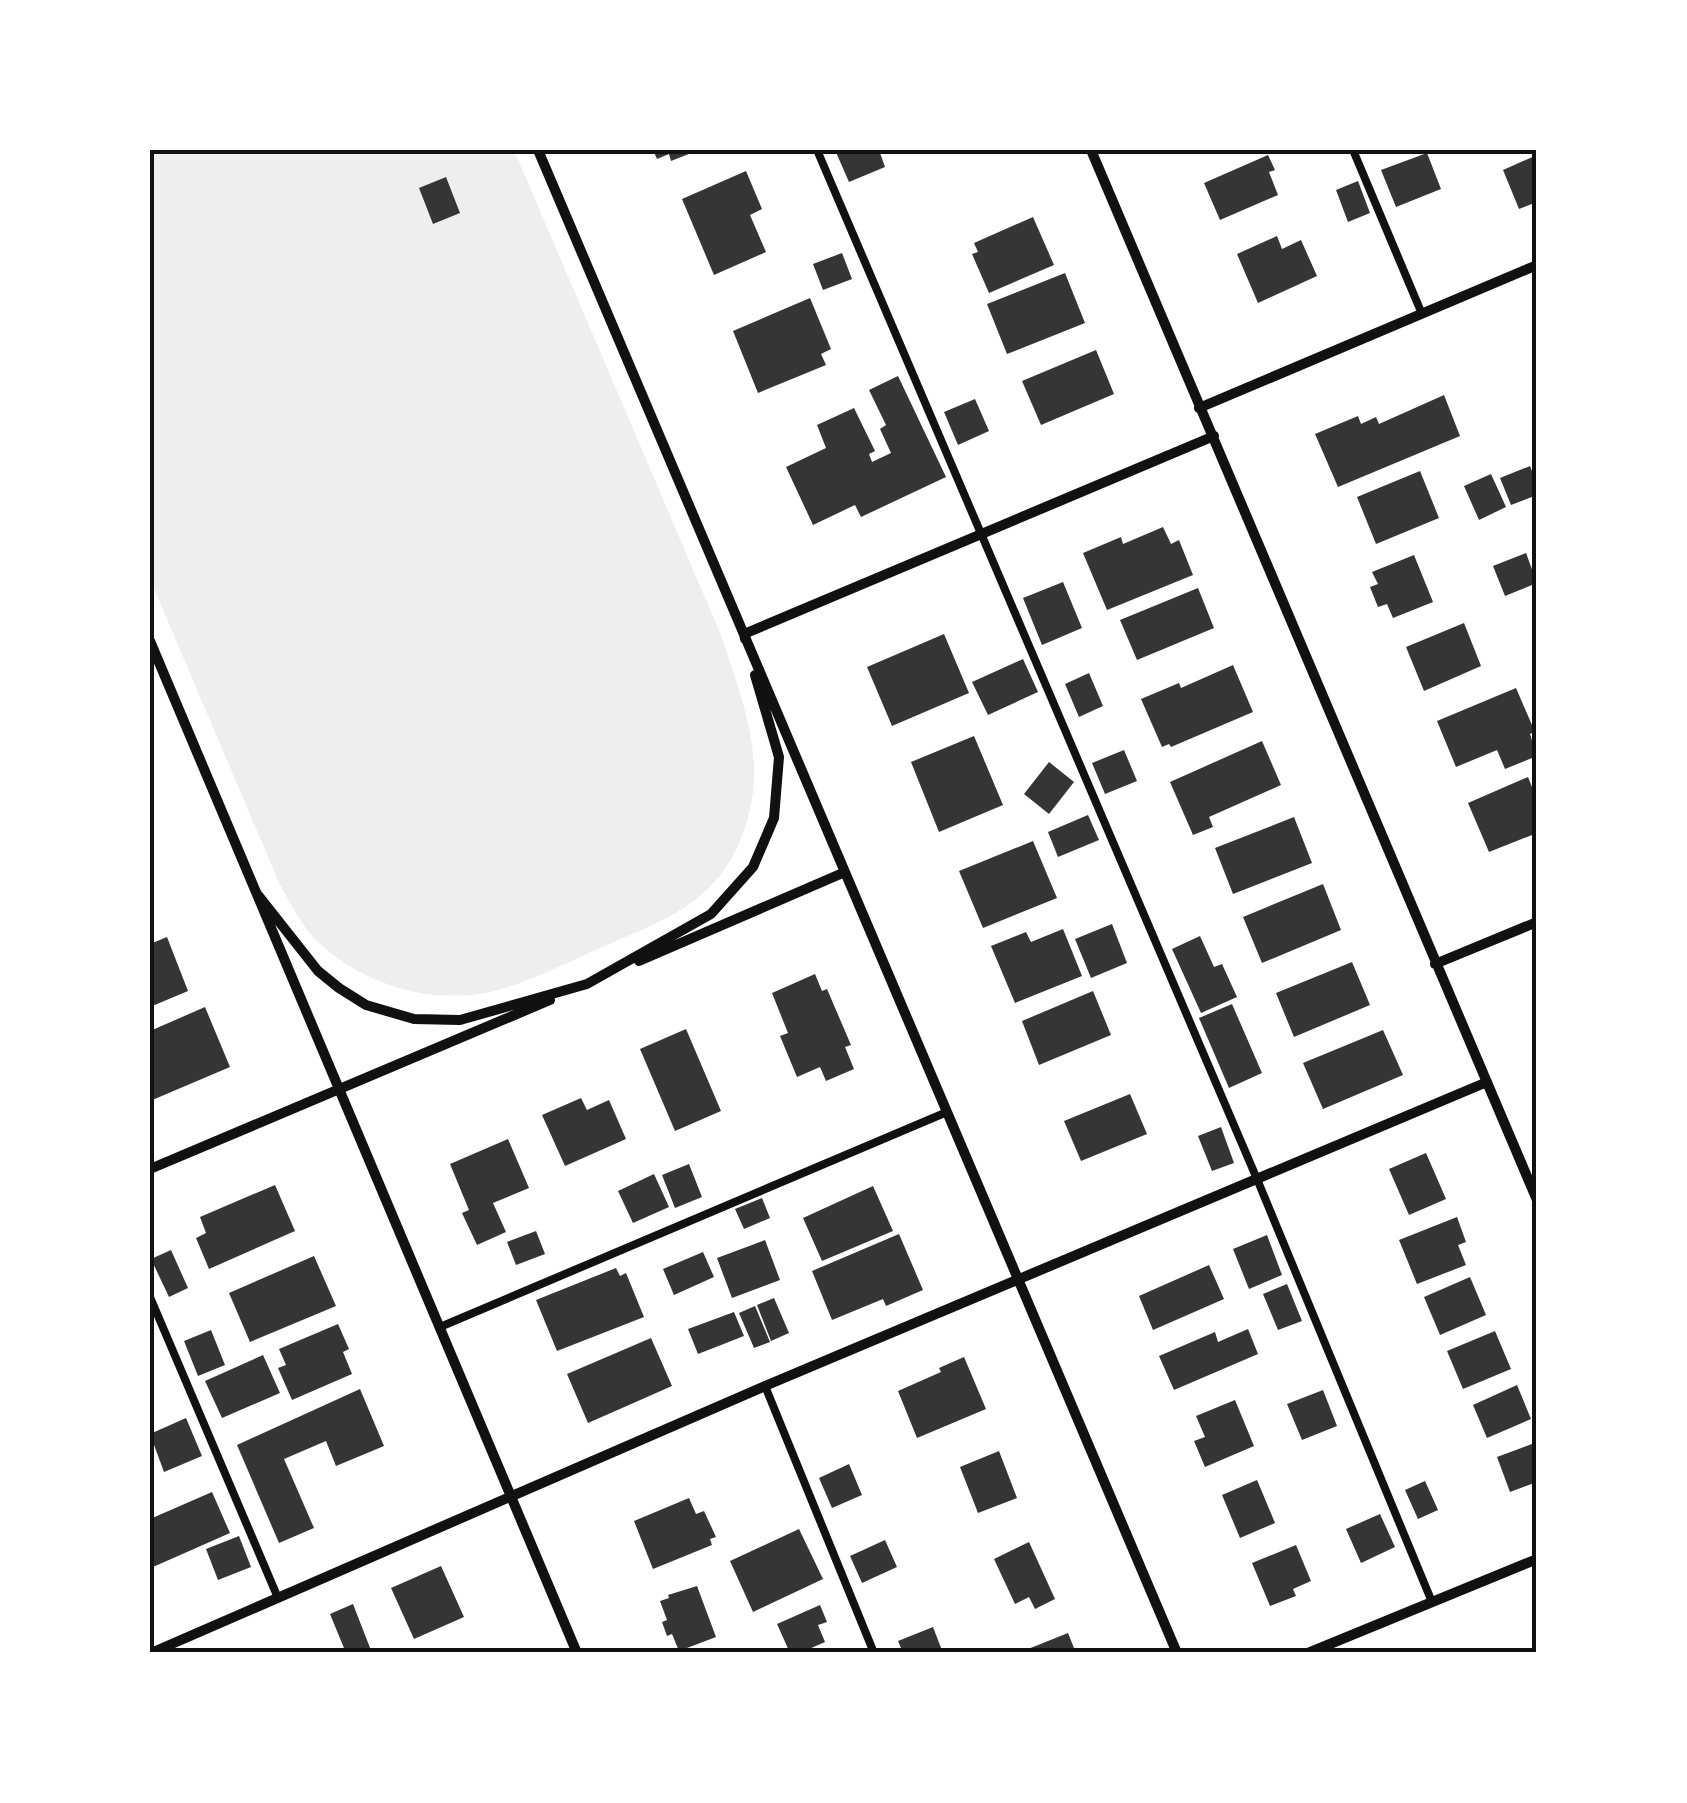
<svg xmlns="http://www.w3.org/2000/svg" width="1687" height="1803" viewBox="0 0 1687 1803" font-family="'Public Sans',sans-serif">
  <style>
    .green { fill: #eee }
    .building { fill: #353535 }
    .lines { fill: none; stroke-linecap: round; stroke-linejoin: round }
    .service { stroke: #111; stroke-width: 8 }
    .minor { stroke: #111; stroke-width: 10 }
    .neatline { fill: none; stroke: #111; stroke-width: 4 }
  </style>
  <rect width="100%" height="100%" fill="#fff"/>
  <path class="green" d="M150,150H514L721,635C744,706 771,767 740,841C714,903 663,921 607,945C570,961 533,981 494,991C433,1006 363,985 318,942C302,927 291,904 280,885L150,579Z"/>
  <path class="building" d="M653,150H699L671,161L669,154L657,159Z
    M835,150H879L885,167L849,182Z
    M1427,153L1441,189L1396,207L1381,170Z
    M1268,155L1275,170L1269,172L1278,195L1220,220L1204,183Z
    M1537,155V202L1519,209L1503,170Z
    M746,171L762,209L750,215L766,252L714,275L682,199Z
    M446,177L460,213L433,224L419,188Z
    M1358,181L1370,213L1348,222L1336,190Z
    M1033,217L1054,265L989,293L972,254L978,252L974,243Z
    M1277,236L1282,249L1301,240L1317,276L1258,303L1237,254Z
    M842,253L852,279L823,290L813,264Z
    M1065,273L1085,323L1007,354L987,304Z
    M810,298L831,349L821,354L826,365L758,393L733,331Z
    M1096,350L1114,394L1041,425L1022,381Z
    M898,376L946,477L861,517L855,505L813,525L786,467L826,448L817,425L854,408L875,451L869,454L872,462L891,453L880,429L886,425L869,390Z
    M1444,395L1460,436L1338,487L1315,434L1358,416L1361,424L1376,417L1379,424Z
    M975,399L989,431L958,445L944,412Z
    M1530,466L1537,484V495L1511,505L1500,478Z
    M1420,471L1439,518L1376,544L1357,497Z
    M1491,474L1506,507L1479,520L1464,486Z
    M1163,527L1171,544L1179,540L1193,575L1107,610L1083,553L1121,537L1123,544Z
    M1526,553L1537,583L1505,596L1493,566Z
    M1414,555L1433,602L1393,618L1387,604L1378,607L1370,587L1378,584L1372,572Z
    M1063,582L1082,628L1042,645L1023,598Z
    M1198,588L1214,628L1137,660L1120,620Z
    M1464,623L1481,666L1424,691L1406,647Z
    M944,634L969,693L892,726L867,667Z
    M1023,659L1038,692L988,715L972,682Z
    M1233,665L1253,712L1171,747L1169,744L1162,747L1141,699L1179,683L1181,688Z
    M1089,673L1103,706L1079,717L1065,684Z
    M1516,688L1535,732L1530,734L1537,756L1505,769L1497,750L1456,767L1437,721Z
    M974,736L1003,805L939,832L911,762Z
    M1262,741L1281,785L1209,817L1213,827L1193,835L1170,782Z
    M1124,750L1137,781L1105,794L1092,763Z
    M1049,762L1074,782L1049,814L1024,794Z
    M1528,777L1532,787L1537,785V833L1489,852L1468,803Z
    M1088,815L1099,840L1058,857L1048,832Z
    M1294,817L1312,863L1233,894L1215,848Z
    M1033,841L1057,898L983,928L959,871Z
    M1323,884L1341,930L1262,963L1243,917Z
    M1112,924L1127,963L1091,978L1075,939Z
    M1063,929L1082,976L1015,1003L991,946L1026,932L1031,942Z
    M1200,936L1214,967L1222,964L1237,997L1201,1013L1172,949Z
    M167,937L188,991L150,1007V944Z
    M1352,962L1370,1005L1294,1037L1276,993Z
    M815,974L822,991L827,989L851,1045L845,1047L854,1069L826,1081L820,1067L797,1077L780,1036L788,1033L772,993Z
    M1093,991L1111,1035L1039,1065L1022,1021Z
    M1232,1004L1262,1073L1229,1088L1199,1018Z
    M205,1007L230,1067L150,1101V1031Z
    M686,1029L721,1111L675,1131L640,1049Z
    M1383,1030L1403,1075L1323,1109L1303,1063Z
    M1130,1094L1147,1134L1081,1161L1064,1121Z
    M581,1098L587,1110L609,1100L626,1139L565,1166L542,1115Z
    M1221,1127L1234,1163L1212,1171L1198,1136Z
    M508,1139L529,1188L493,1203L506,1232L477,1245L462,1213L469,1210L450,1164Z
    M1426,1153L1446,1199L1409,1215L1389,1169Z
    M689,1164L702,1197L675,1208L662,1175Z
    M654,1174L669,1207L633,1223L618,1191Z
    M275,1185L295,1231L209,1269L196,1238L206,1233L200,1217Z
    M873,1186L893,1231L822,1261L803,1218Z
    M762,1198L770,1218L744,1229L735,1209Z
    M1457,1217L1466,1242L1458,1245L1466,1265L1417,1284L1399,1240Z
    M536,1231L545,1254L516,1265L507,1242Z
    M899,1234L923,1290L886,1306L883,1299L832,1320L812,1271Z
    M1267,1235L1282,1275L1249,1289L1233,1249Z
    M765,1240L780,1280L732,1298L717,1258Z
    M171,1250L188,1288L169,1297L151,1259Z
    M703,1252L714,1277L674,1295L663,1269Z
    M314,1256L336,1306L250,1342L229,1293Z
    M1209,1265L1224,1299L1153,1330L1139,1296Z
    M616,1268L620,1276L626,1273L644,1317L557,1351L536,1300Z
    M1470,1277L1486,1315L1440,1335L1424,1297Z
    M1287,1284L1302,1321L1278,1330L1263,1294Z
    M774,1298L789,1333L771,1341L757,1305Z
    M755,1306L770,1342L754,1348L739,1313Z
    M734,1312L744,1336L698,1354L688,1329Z
    M338,1324L349,1349L343,1352L352,1374L292,1400L278,1368L286,1365L279,1349Z
    M1248,1329L1258,1354L1174,1390L1159,1356L1215,1332L1218,1342Z
    M211,1330L225,1365L198,1376L184,1341Z
    M1495,1331L1511,1369L1463,1389L1447,1351Z
    M651,1338L672,1386L588,1423L567,1374Z
    M263,1355L280,1393L222,1418L205,1381Z
    M964,1357L986,1409L917,1438L898,1391L941,1372L939,1368Z
    M1517,1385L1531,1419L1487,1438L1473,1405Z
    M360,1389L384,1446L336,1466L326,1441L284,1459L314,1528L279,1543L237,1445Z
    M1323,1390L1337,1426L1302,1440L1287,1404Z
    M1235,1400L1254,1446L1205,1467L1194,1441L1205,1437L1196,1416Z
    M186,1418L202,1456L164,1472L150,1434Z
    M1537,1442V1482L1510,1492L1497,1457Z
    M999,1451L1017,1498L978,1513L960,1467Z
    M849,1464L862,1495L832,1508L819,1478Z
    M1257,1480L1275,1523L1240,1538L1222,1495Z
    M1425,1481L1438,1510L1418,1519L1405,1490Z
    M212,1492L230,1533L153,1567L150,1560V1519Z
    M689,1498L696,1514L704,1511L716,1537L710,1539L712,1545L653,1569L634,1521Z
    M1380,1514L1395,1547L1361,1563L1346,1529Z
    M799,1529L823,1579L753,1612L730,1561Z
    M239,1536L251,1567L218,1580L206,1549Z
    M885,1540L897,1567L862,1583L850,1556Z
    M1029,1542L1055,1599L1035,1609L1029,1597L1015,1604L994,1559Z
    M1296,1545L1311,1581L1293,1589L1296,1596L1270,1606L1252,1563Z
    M441,1566L464,1617L414,1639L391,1588Z
    M697,1586L716,1637L679,1651L672,1634L667,1636L662,1622L667,1620L660,1601L669,1598L668,1595Z
    M353,1604L372,1653H346L330,1614Z
    M820,1605L827,1622L818,1625L825,1642L800,1653H790L777,1624Z
    M933,1627L943,1653H903L898,1641Z
    M1068,1633L1076,1653H1029L1028,1649Z"/>
  <g class="lines">
    <path class="service" d="M817,150L1257,1179L1432,1602
      M1353,150L1422,314
      M150,1297L278,1598
      M440,1327L947,1112
      M765,1386L874,1653"/>
    <path class="minor" d="M538,150L1177,1653
      M1091,150L1537,1200
      M1199,408L1537,265
      M745,639L744,634L1214,436
      M150,641L577,1653
      M258,895L318,971L339,988L366,1005L414,1019L460,1020L587,984L711,914L753,867L774,818L779,757L755,675
      M639,961L845,872
      M1435,964L1537,922
      M150,1169L550,1000
      M151,1653L765,1386L1487,1082
      M1308,1653L1537,1559"/>
  </g>
  <rect width="1687" height="1803" fill="none" stroke="#ffffff" stroke-width="305"/>
  <rect x="152" y="152" width="1382" height="1498" class="neatline"/>
</svg>
